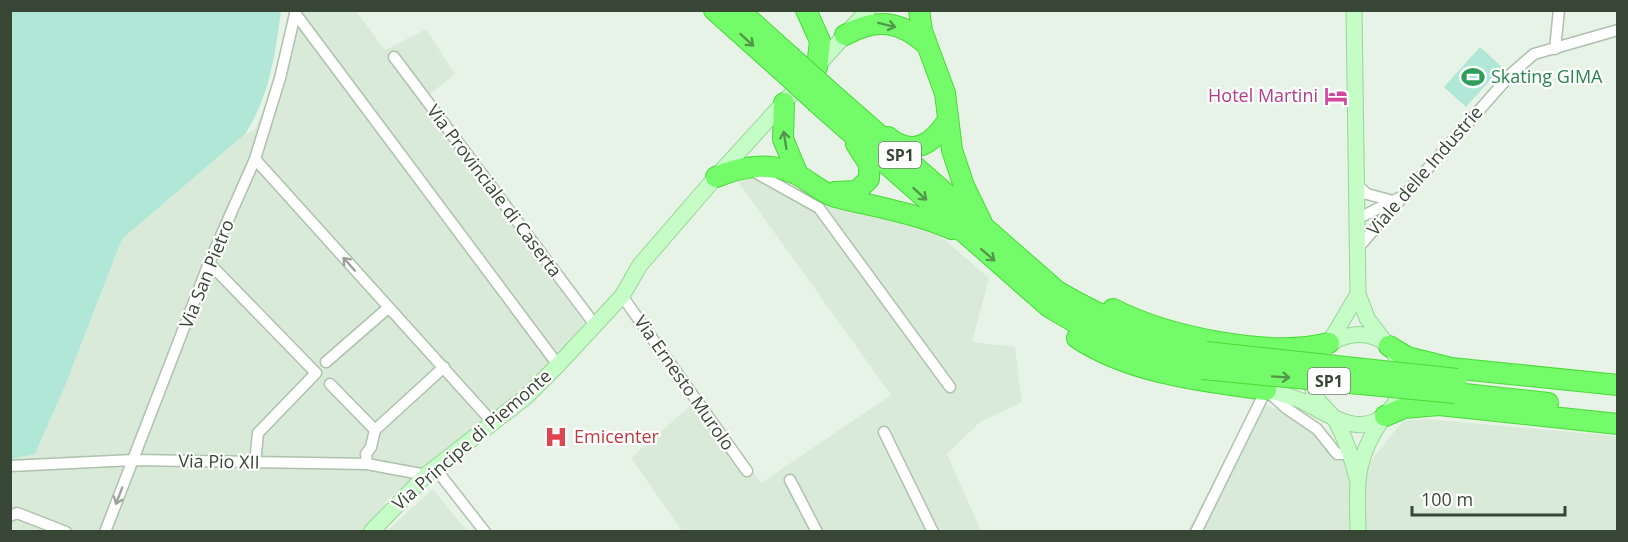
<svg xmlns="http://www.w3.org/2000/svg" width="1628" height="542" viewBox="0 0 1628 542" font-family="'Open Sans',sans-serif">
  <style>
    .residential { fill: #d9ebd8 }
    .green { fill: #b0e7d7 }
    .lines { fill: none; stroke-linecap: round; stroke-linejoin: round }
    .street-casing { stroke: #aec1ac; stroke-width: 13 }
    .secondary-casing { stroke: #99d59a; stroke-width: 17 }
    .highway-casing { stroke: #49da39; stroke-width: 22 }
    .street { stroke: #fff; stroke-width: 10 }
    .secondary { stroke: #c6fdc7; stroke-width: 15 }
    .highway { stroke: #73fb69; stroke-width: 20 }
    .highway-bridge-casing { stroke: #49da39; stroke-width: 22; stroke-linecap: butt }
    .highway-bridge { stroke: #73fb69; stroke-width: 20 }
    .oneway { stroke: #53974d }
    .oneway2 { stroke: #9ca29a }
    .labels { text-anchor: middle; stroke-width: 4.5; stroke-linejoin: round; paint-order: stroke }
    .shield { fill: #fff; stroke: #747e72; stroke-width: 1.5 }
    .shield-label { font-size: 16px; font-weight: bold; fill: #384636 }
    .leisure-label { font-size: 18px; fill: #27864d; stroke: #fff; text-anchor: start }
    .hotel-label { font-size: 18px; fill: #b23c85; stroke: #fff; text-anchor: end }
    .street-label { font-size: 18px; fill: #384636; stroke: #fff }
    .health-label { font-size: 18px; fill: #be3a42; stroke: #fff; text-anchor: start }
  </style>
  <rect width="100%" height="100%" fill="#e7f3e6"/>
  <path class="residential" d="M289,11H356L385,50L426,29L455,74L422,100L584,323L533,384L387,500L368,531H11L10,459L35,454L65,386L122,239L245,134L254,131L274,85Z
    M736,179H776L854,212L931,228L989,278L972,342L1015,347L1022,402L980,422L947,454L981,531H682L631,458L699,398L761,483L891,395Z
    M1256,402L1319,423L1337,461L1369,463L1403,421L1426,419L1617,436V531L1187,532Z
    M433,489L467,531H387Z"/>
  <path class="green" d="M10,11H281C275,54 270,96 245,134L122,239L65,386L35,454L11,459Z
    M1480,47L1502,67L1466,107L1444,87Z"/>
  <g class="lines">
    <g class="street-casing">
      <path id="street" d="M295,13L558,365
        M1555,49L1559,10
        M394,57L595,325
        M255,159L494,424
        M751,170L819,208L950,387
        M1356,184L1367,194L1393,201
        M1357,219L1399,198
        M1357,249L1512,73L1534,54L1618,30
        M209,263L316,373L258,433L255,463
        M622,296L747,471
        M326,362L388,308
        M330,384L375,430
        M884,432L933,532
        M367,464L366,454L371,447L375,430L444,367
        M10,466L133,460L367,464L426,475
        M435,468L485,532
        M790,480L817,532
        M10,516L17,513L66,532
        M105,532L209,263L255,159L280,78L296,10
        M1196,532L1266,390L1286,408L1317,429L1337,454H1350"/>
    </g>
    <g class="secondary-casing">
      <path id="secondary" d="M1354,10L1358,294L1367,318L1385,342
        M1329,343L1358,294
        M1266,390C1279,393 1290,396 1302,401C1328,414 1363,441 1389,411C1398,401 1403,391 1402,378
        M1357,478C1352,459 1346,439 1336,421C1325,404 1309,401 1312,374C1316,334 1376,319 1395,355
        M371,532L426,475L527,396L558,365L622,296L640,265L716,177L868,10
        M1358,532C1357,482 1354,460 1383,418"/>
    </g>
    <g class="highway-casing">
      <path id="highway" d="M714,10L780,69
        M739,10L790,56
        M806,10L820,41L817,67
        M919,10L922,31L945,93L952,150L964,186L982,223
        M845,35C876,18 900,20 927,45
        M828,90L1057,291C1108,321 1149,336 1206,352
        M784,103L783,139L798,175
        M817,103L1049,307L1090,331L1125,346L1202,369
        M888,137C914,158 933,143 948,120
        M716,177C742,166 770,162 796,174C810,181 821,193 836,197C876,207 914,213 952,229
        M835,192L857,191L869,179V164L856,144
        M1113,309C1168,337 1270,358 1329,343
        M1077,338C1131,374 1204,381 1266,390
        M1389,346L1407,357L1451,368L1618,385
        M1455,393L1548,403
        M1385,416L1404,408L1439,405L1618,424"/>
    </g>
    <use href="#street" class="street"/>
    <use href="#secondary" class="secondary"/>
    <use href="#highway" class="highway"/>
    <g class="highway-bridge-casing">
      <path id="highway-bridge" d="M790,56L828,90
        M780,69L817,103
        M1206,352L1457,379
        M1202,369L1455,393"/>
    </g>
    <use href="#highway-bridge" class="highway-bridge"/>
  </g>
  <defs><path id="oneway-shaft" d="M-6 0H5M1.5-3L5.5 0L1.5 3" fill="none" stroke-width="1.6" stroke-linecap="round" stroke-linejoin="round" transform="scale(1.5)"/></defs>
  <g class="oneway">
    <use href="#oneway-shaft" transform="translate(887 25) rotate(14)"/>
    <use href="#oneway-shaft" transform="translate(747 40) rotate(42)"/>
    <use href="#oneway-shaft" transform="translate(785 140) rotate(-99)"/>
    <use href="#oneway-shaft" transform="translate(920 194) rotate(42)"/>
    <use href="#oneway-shaft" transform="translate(988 255) rotate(41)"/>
    <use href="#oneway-shaft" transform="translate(1281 377) rotate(4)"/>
  </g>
  <g class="oneway2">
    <use href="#oneway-shaft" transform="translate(349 264) rotate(-132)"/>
    <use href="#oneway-shaft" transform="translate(119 496) rotate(111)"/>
  </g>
  <defs>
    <g id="stadium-bare" transform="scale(1.8)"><path d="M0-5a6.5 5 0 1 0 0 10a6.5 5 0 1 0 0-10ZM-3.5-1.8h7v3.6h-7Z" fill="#2e9e5b" stroke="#fff" stroke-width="2.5" paint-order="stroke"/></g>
    <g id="hotel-bare" transform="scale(1.8)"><path d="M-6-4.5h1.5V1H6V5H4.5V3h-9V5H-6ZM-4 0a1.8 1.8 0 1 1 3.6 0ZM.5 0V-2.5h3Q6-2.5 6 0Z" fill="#d1479c" stroke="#fff" stroke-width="2.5" paint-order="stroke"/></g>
    <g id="hospital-bare" transform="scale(1.8)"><path d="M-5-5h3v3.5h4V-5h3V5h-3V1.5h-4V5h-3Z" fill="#e0444e" stroke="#fff" stroke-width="2.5" paint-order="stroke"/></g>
  </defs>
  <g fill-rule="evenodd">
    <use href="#stadium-bare" x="1473" y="77"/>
    <use href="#hotel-bare" x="1336" y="96"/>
    <use href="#hospital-bare" x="556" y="437"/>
  </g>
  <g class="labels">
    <g class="shield">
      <rect x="879" y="142" width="42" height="26" rx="4.5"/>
      <rect x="1308" y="368" width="42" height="26" rx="4.5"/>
    </g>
    <g class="shield-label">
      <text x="900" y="161">SP1</text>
      <text x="1329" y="387">SP1</text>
    </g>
    <g class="leisure-label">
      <text x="1491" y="83">Skating GIMA</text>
    </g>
    <g class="hotel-label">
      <text x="1318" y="102">Hotel Martini</text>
    </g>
    <g class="street-label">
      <text transform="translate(1425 171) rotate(-49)" y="6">Viale delle Industrie</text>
      <text transform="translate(494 191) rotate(53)" y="6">Via Provinciale di Caserta</text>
      <text transform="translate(207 274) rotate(-68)" y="6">Via San Pietro</text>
      <text transform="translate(684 383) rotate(55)" y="6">Via Ernesto Murolo</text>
      <text transform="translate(472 440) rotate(-41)" y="6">Via Principe di Piemonte</text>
      <text transform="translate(219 462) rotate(1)" y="6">Via Pio XII</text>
    </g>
    <g class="health-label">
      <text x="574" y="443">Emicenter</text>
    </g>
  </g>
  <rect width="1628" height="542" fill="none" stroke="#384636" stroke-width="24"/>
  <path d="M1412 506v9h153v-9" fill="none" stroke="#384636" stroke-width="3"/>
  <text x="1421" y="506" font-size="18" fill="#384636" stroke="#ffffff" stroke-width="4.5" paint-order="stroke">100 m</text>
</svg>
